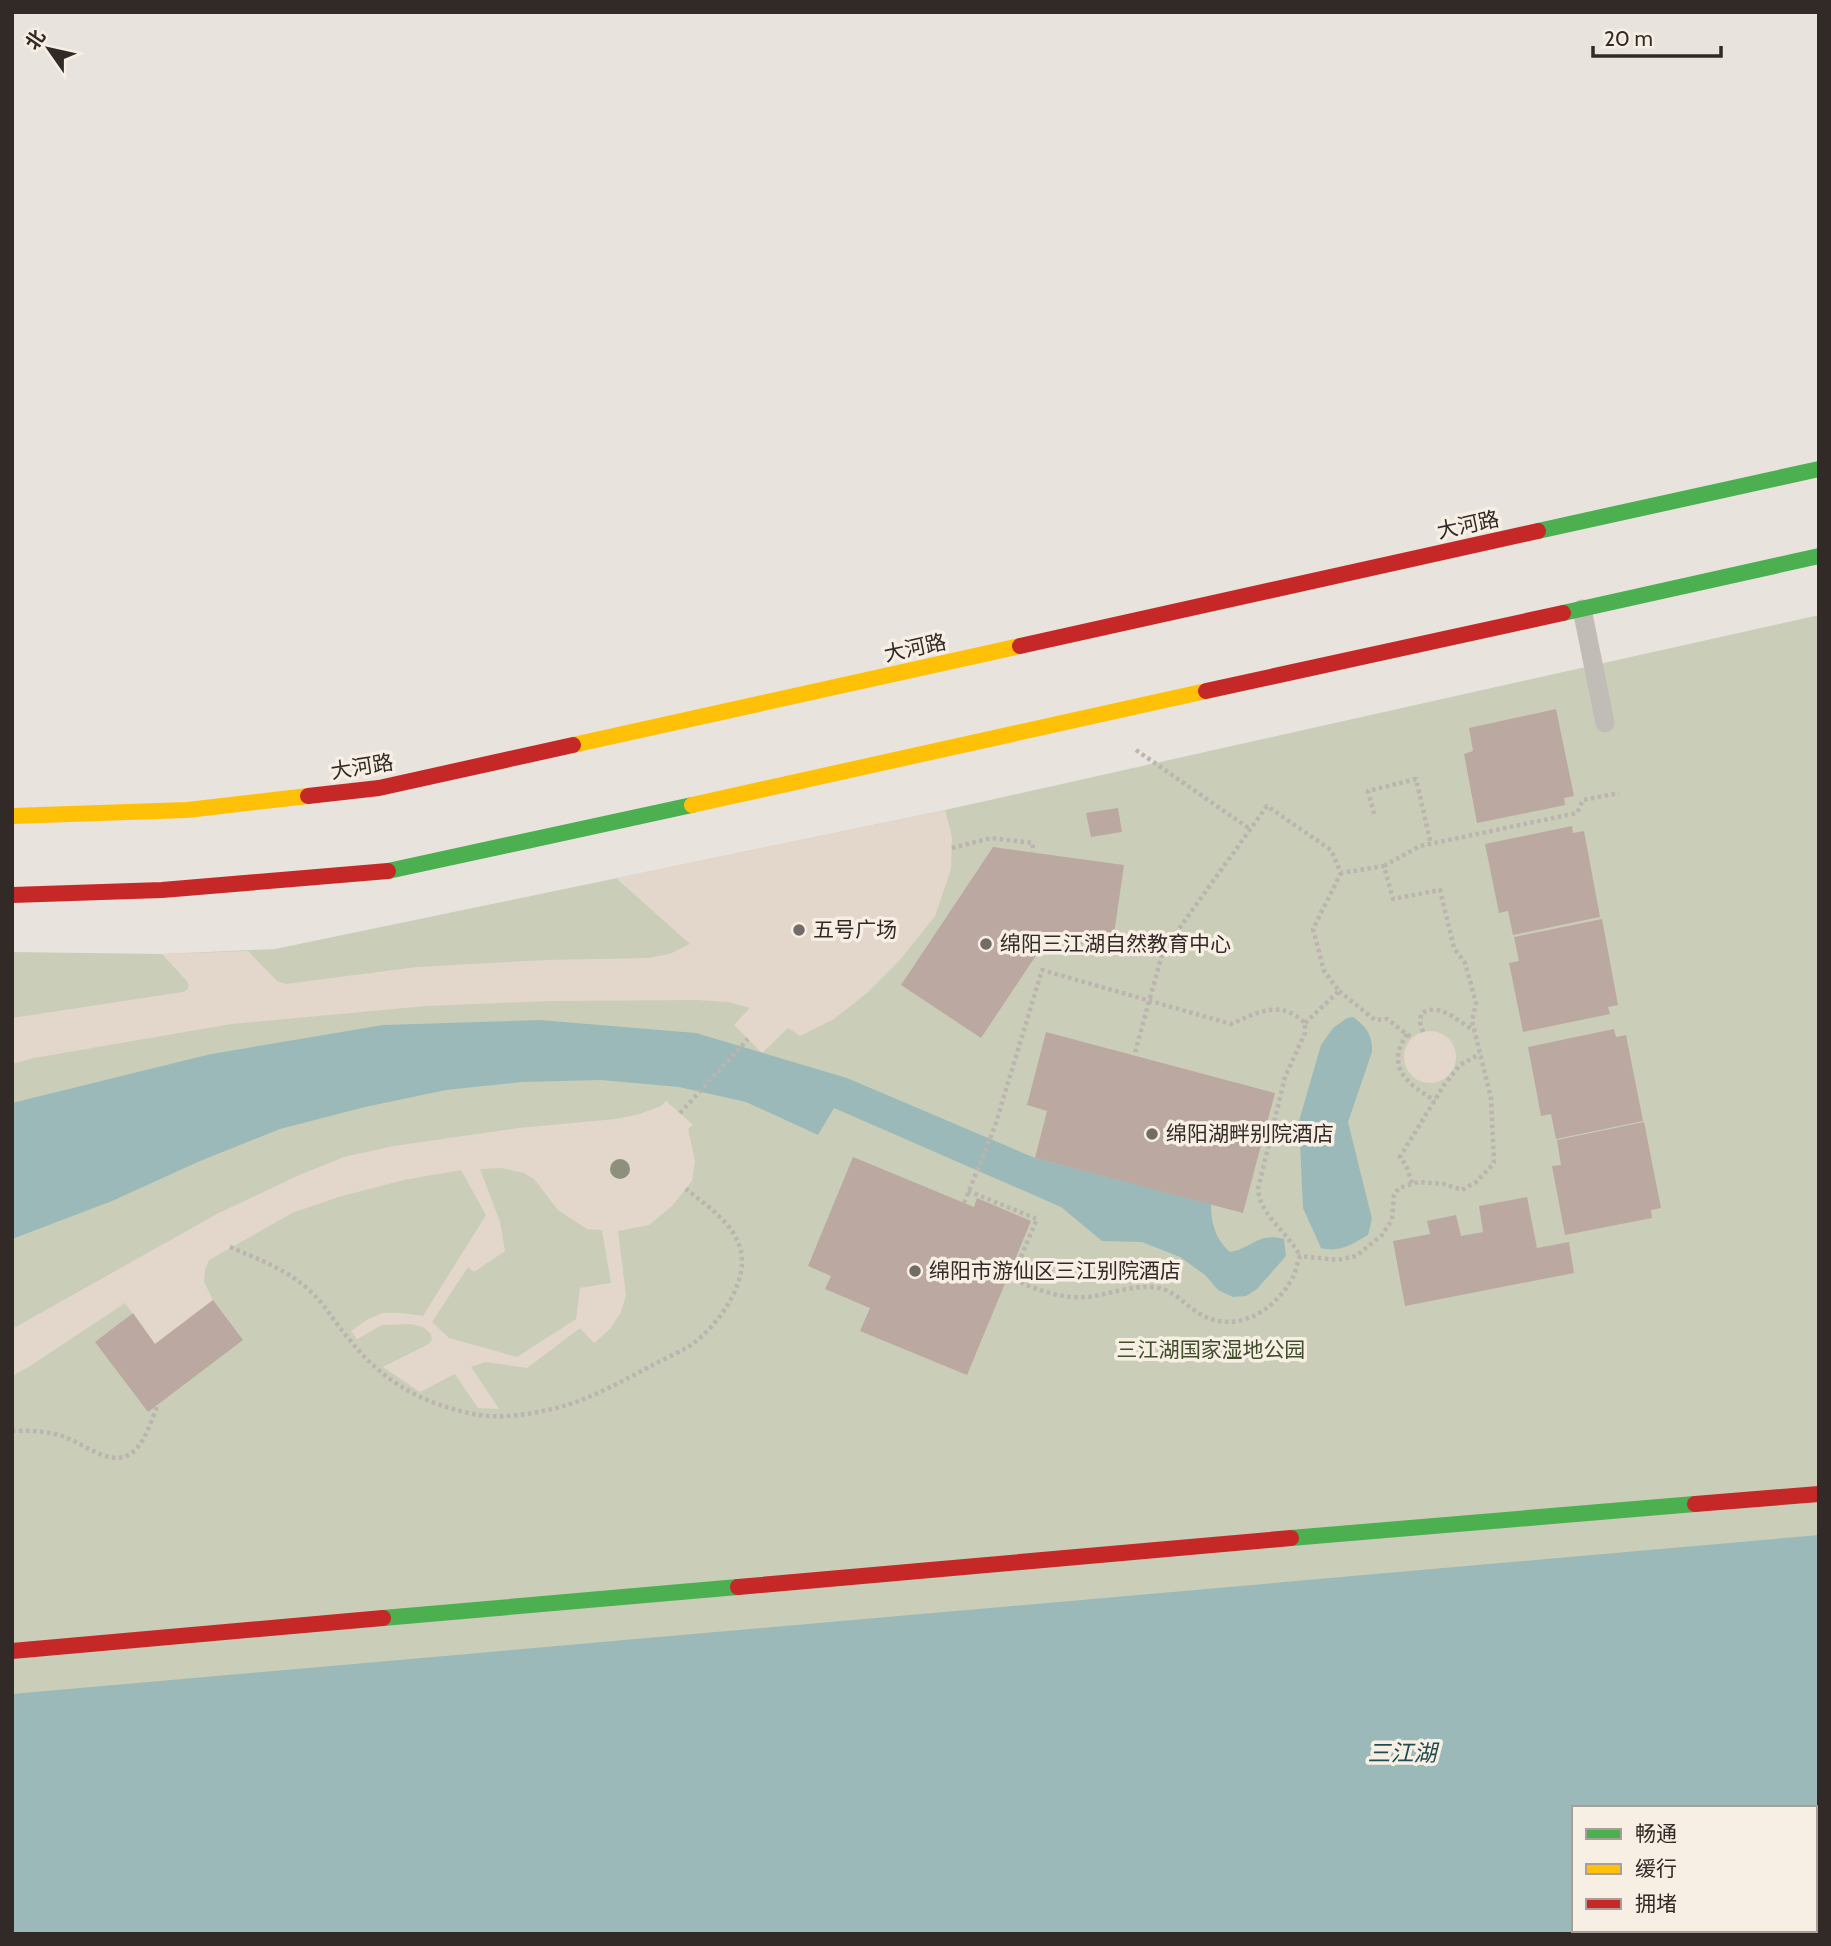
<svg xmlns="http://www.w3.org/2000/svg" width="1831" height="1946" viewBox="0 0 1831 1946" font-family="Cabin,'Noto Sans SC',sans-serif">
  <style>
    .green { fill: #caceb8; fill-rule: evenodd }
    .plaza { fill: #e3d7cb; fill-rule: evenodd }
    .water { fill: #9bb9b9; fill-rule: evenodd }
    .building { fill: #bba8a0 }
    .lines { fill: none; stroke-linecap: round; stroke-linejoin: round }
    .path { stroke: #bbb4af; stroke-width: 4.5; stroke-dasharray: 3.5 3.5; stroke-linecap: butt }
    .lane { stroke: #c2bcb7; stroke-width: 19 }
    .fast { stroke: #4caf50; stroke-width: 16 }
    .slow { stroke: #ffc107; stroke-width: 16 }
    .jam { stroke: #c62828; stroke-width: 16 }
    .tree { fill: #8d917c }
    .poi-dot { fill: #726b66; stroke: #f7eee4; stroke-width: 2.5 }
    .labels { text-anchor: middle; stroke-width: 7; stroke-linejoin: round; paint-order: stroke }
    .street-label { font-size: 21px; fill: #322a26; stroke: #f7eee4 }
    .poi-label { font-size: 21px; fill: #322a26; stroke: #f7eee4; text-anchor: start }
    .park-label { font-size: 21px; fill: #414e2c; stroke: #f7eee4 }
    .water-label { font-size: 23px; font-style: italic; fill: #1f4c4f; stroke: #f7eee4 }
  </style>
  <rect width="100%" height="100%" fill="#e9e3dd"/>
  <path class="green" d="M1819,615V1934H12V952L162,954L275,949L945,810ZM1574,1808H1815V1930H1574Z"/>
  <path class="plaza" d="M945,810L952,837L951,869L935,916L900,960L867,993L834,1019L800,1036L788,1028L762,1053L734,1025L750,1008L728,1002L698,1000L549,1001L426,1006L231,1024L34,1058L12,1064V1018L183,992L187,990L189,985L186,980L162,954L248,951L277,981L286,984L417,967L547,960L648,958L670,954L690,944L616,878Z
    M1404 1057a26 26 0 1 1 52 0a26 26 0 1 1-52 0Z
    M666,1101L693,1125L688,1129L695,1161L692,1181L672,1206L649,1225L618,1231L626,1295L621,1312L610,1329L594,1343L580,1328L527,1368L485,1362L471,1367L499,1409L478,1408L455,1374L420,1392L383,1367L429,1344L432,1340L431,1334L423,1327L411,1324L382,1325L357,1339L351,1331L368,1319L383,1313H401L423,1316L486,1215L461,1170L404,1180L338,1197L292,1213L209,1260L205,1269L204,1282L213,1300L155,1344L125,1303L30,1366L12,1376V1329L217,1214L295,1177L344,1157L394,1146L519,1128L616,1119L640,1114L661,1106ZM501,1168L524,1173L534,1179L558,1210L587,1229L602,1230L611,1283L580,1288L576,1319L517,1357L449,1338L432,1322L468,1267L474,1272L505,1251L500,1222L480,1169Z"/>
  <path class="water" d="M1353,1017C1366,1026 1373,1036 1372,1052L1348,1122L1372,1219L1368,1235C1352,1244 1340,1253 1321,1248L1303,1208L1299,1121L1321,1045L1333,1028L1347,1018Z
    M540,1020L696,1033L847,1078L1035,1158L1211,1204C1211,1222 1215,1239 1230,1252C1253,1248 1258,1232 1284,1239L1286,1256L1257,1289L1246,1296L1233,1297L1218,1290L1205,1275L1180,1257L1142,1242L1102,1241L1061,1207L834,1108L818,1135L746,1102L679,1087L601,1080L521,1082L446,1090L365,1107L280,1129L200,1161L112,1201L12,1239V1103L211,1054L383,1025Z
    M1819,1535V1934H12V1694ZM1574,1808H1815V1930H1574Z"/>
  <path class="building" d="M1556,709L1574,796L1564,798L1565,805L1477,823L1464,754L1473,751L1469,728Z
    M1118,808L1122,832L1091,837L1086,813Z
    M1572,826L1573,833L1584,831L1600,917L1513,935L1508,911L1499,913L1485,844Z
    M993,847L1124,865L1112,948L1047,939L981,1038L901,985Z
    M1602,919L1618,1005L1608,1007L1610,1014L1523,1032L1509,963L1519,961L1514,937Z
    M1614,1029L1616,1037L1626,1035L1643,1121L1556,1139L1551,1114L1541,1116L1528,1047Z
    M1046,1032L1275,1093L1243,1213L1035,1158L1047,1111L1027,1105Z
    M1644,1122L1661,1208L1651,1210L1652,1218L1565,1235L1552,1166L1561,1165L1557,1140Z
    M853,1157L974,1207L977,1198L1031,1221L967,1375L860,1331L870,1308L825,1289L831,1276L808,1266Z
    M1527,1197L1537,1248L1569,1242L1574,1273L1405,1306L1393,1241L1430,1234L1427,1221L1456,1215L1461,1236L1483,1232L1479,1206Z
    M213,1300L243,1340L148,1412L95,1342L133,1313L155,1344Z"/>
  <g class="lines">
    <path class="path" d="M1136,750L1250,829
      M1374,814L1368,791L1416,779L1431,844
      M952,848L991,838L1033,843L1032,852
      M1384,866L1420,846L1577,813L1583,800L1619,793
      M1339,991L1375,1020L1387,1019L1412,1038
      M1305,1023L1339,991L1324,971L1313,929L1341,873
      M1423,1032L1420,1022L1421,1014C1438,1001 1458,1021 1473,1030
      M1407,1034C1385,1068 1407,1083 1435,1101
      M680,1113L748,1039
      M1412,1183L1406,1165L1400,1157L1444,1085L1460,1065L1480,1054
      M968,1191L1037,1219L1012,1278
      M964,1203L995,1126L1042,970L1231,1024C1259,1012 1280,999 1305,1023V1033L1285,1077L1258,1189C1260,1216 1288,1232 1300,1256
      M230,1247C258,1259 286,1269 309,1290C325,1304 335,1323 349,1339C382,1381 421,1403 473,1414C498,1419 527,1415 552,1409C587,1401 617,1384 649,1367C662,1360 678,1353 691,1345C717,1327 748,1284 741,1251C734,1223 707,1206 686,1189
      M1008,1276C1035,1290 1064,1301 1095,1296C1116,1292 1138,1284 1159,1288C1175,1291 1186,1306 1200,1314C1236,1335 1275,1311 1293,1277C1296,1271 1297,1263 1300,1256L1338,1260L1356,1256L1382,1235L1392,1220L1394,1195L1399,1188L1418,1182L1444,1184L1462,1190L1476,1182L1494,1163L1491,1098L1472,1021L1476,1003L1465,963L1454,948L1440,890L1393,899L1384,866L1341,873L1331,850L1267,806L1163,951L1134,1056
      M12,1431C29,1430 51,1431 67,1438C88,1446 116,1471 136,1449C147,1437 152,1419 158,1404"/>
    <path class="lane" d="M1582,609L1605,723"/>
    <path class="fast" d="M1538,531L1819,469
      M1563,613L1819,556
      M388,871L692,805
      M1291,1538L1695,1504
      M383,1618L738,1587"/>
    <path class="slow" d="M573,745L1020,646
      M692,805L1206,691
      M12,816L187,810L308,796"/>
    <path class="jam" d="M1020,646L1538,531
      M1206,691L1563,613
      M308,796L379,788L573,745
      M12,895L162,890L388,871
      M1695,1504L1819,1494
      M738,1587L1291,1538
      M12,1651L383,1618"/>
  </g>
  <circle class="tree" cx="620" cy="1169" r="10"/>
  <g class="poi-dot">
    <circle cx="799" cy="930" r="7"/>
    <circle cx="986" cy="944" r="7"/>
    <circle cx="1152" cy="1134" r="7"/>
    <circle cx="915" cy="1271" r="7"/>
  </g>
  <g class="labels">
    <g class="street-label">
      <text transform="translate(1468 525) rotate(-12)" y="7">大河路</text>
      <text transform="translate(915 648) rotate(-12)" y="7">大河路</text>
      <text transform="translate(362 767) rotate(-9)" y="7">大河路</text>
    </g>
    <g class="poi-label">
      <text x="813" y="937">五号广场</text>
      <text x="1000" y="951">绵阳三江湖自然教育中心</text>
      <text x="1166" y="1141">绵阳湖畔别院酒店</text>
      <text x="929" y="1278">绵阳市游仙区三江别院酒店</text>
    </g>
    <g class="park-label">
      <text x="1211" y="1357">三江湖国家湿地公园</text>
    </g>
    <g class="water-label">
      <text x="1402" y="1761">三江湖</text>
    </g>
  </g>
  <rect width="1831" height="1946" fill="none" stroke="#322a26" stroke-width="28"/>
  <rect x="1572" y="1806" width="245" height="126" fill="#f7eee4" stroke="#a8a098" stroke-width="2"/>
  <rect x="1586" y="1829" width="35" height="10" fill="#4caf50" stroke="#a8a098" stroke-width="2"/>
  <text x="1635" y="1841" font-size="21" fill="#322a26">畅通</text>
  <rect x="1586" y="1864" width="35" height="10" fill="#ffc107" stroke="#a8a098" stroke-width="2"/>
  <text x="1635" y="1876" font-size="21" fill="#322a26">缓行</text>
  <rect x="1586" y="1899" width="35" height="10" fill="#c62828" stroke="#a8a098" stroke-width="2"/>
  <text x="1635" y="1911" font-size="21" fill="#322a26">拥堵</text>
  <g transform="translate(49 49) rotate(304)" stroke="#f7eee4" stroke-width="5" paint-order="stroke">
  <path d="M0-5L12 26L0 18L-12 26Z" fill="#322a26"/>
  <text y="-10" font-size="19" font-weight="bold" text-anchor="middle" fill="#322a26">北</text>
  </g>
  <path d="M1593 46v10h128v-10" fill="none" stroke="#322a26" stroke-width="3.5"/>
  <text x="1604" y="46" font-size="21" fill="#322a26" stroke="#f7eee4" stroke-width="5" paint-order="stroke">20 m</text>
</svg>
